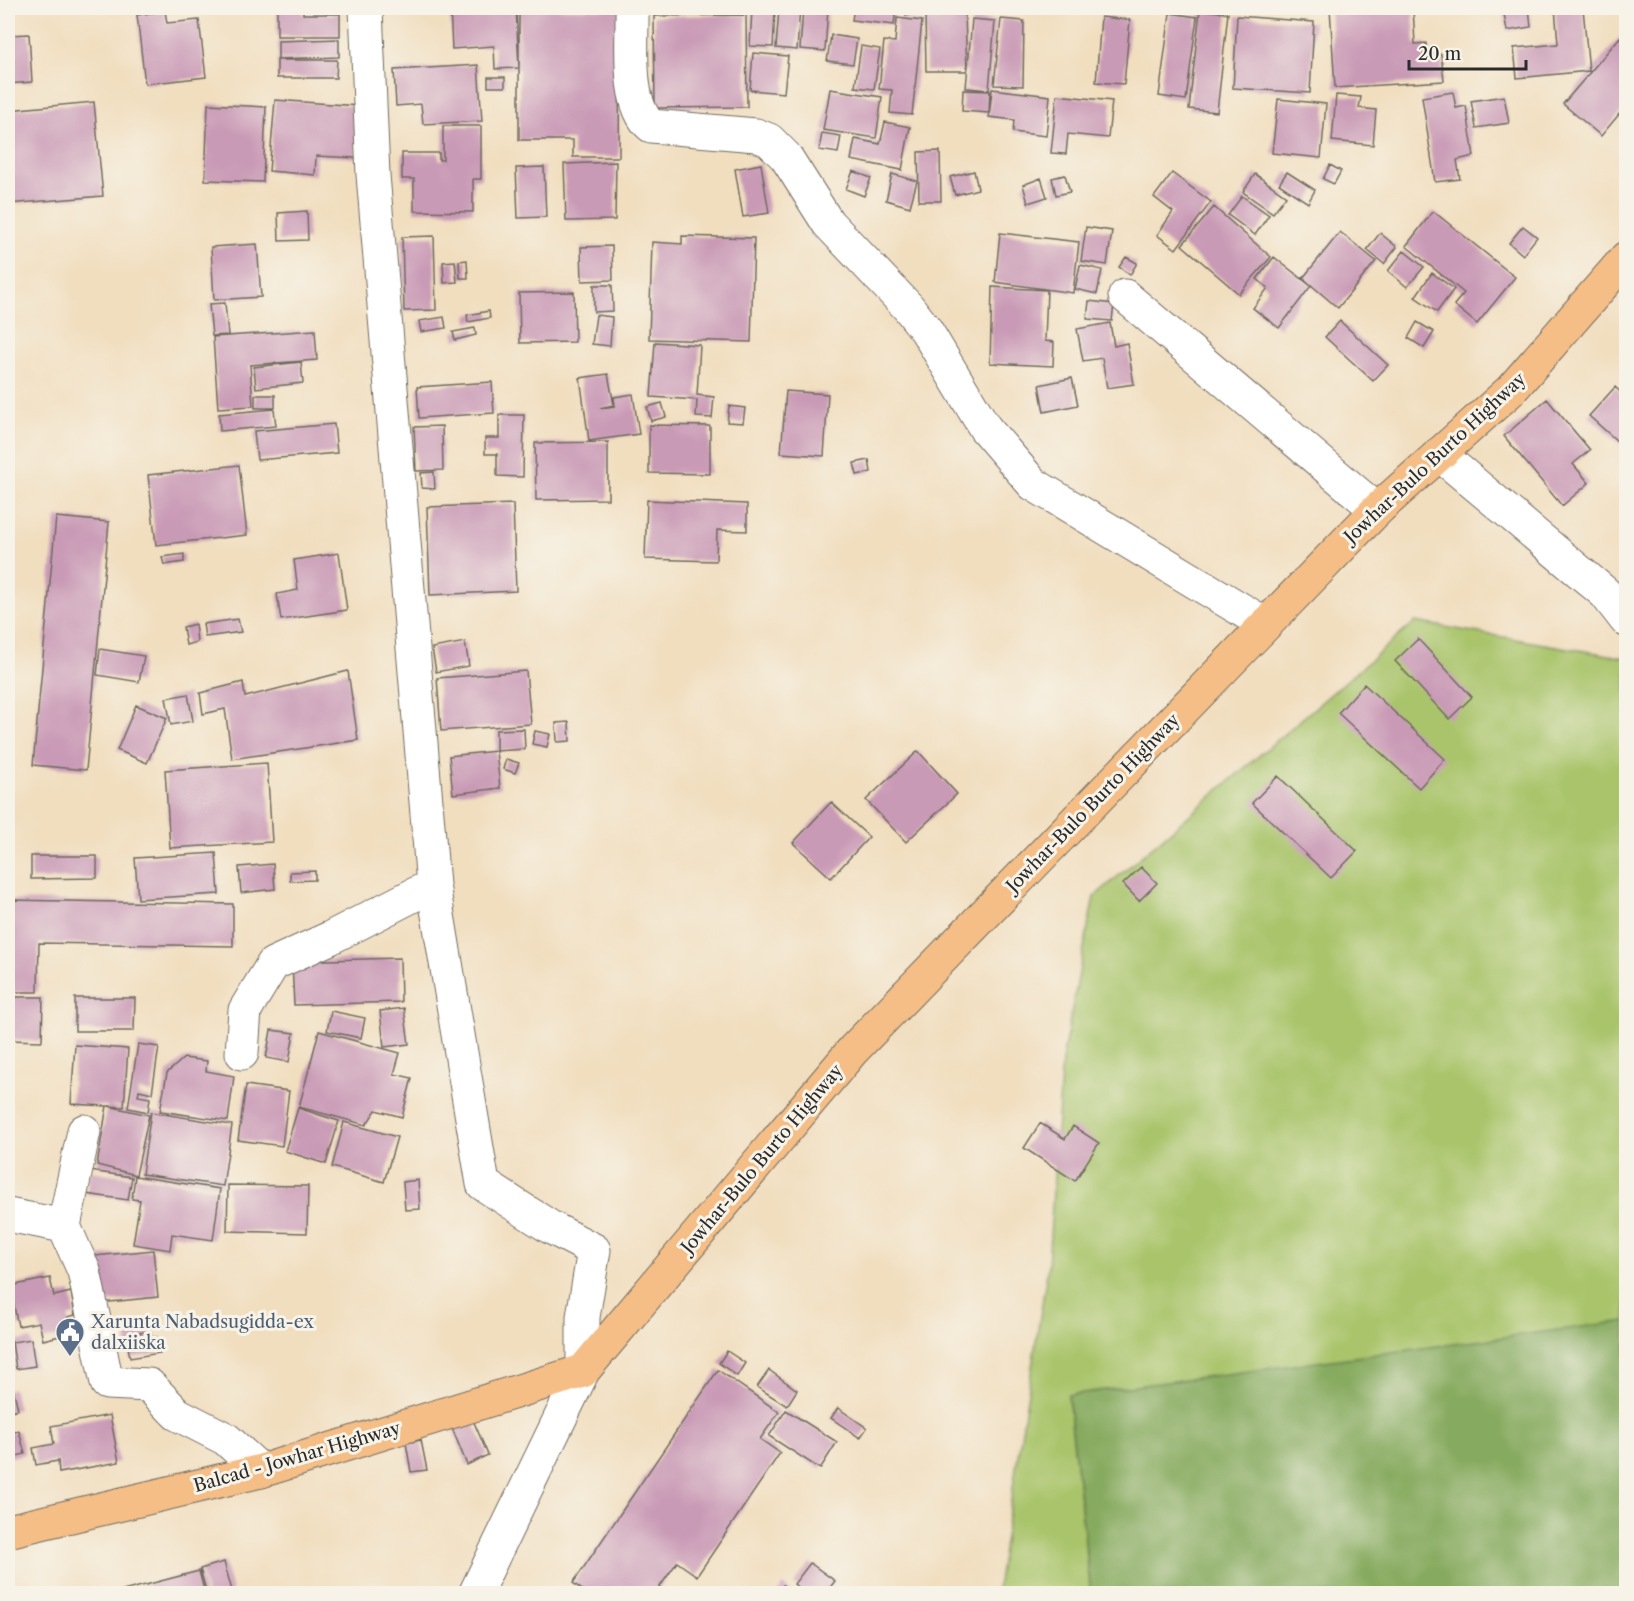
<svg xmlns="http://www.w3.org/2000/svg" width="1634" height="1601" viewBox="0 0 1634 1601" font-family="'Libre Caslon Text',serif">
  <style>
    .built { fill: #e1d4f4 }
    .green { fill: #a9c46a; stroke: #6a784a; stroke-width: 1.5 }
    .forest { fill: #86aa5e; stroke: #586a44; stroke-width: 1.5 }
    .building { fill: #c99ab6 }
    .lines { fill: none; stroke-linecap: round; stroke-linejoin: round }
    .minor-casing { stroke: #706a5f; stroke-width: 35 }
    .tertiary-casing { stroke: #706a5f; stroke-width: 35 }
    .primary-casing { stroke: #706a5f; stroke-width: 35 }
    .minor { stroke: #fff; stroke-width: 33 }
    .tertiary { stroke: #fff; stroke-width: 33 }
    .primary { stroke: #f5be86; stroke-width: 33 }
    .labels { text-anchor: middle; stroke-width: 6; stroke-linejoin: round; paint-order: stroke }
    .street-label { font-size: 18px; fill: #2b2b2b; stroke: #f7f3e8 }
    .service-label { font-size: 18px; fill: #4e5e75; stroke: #f7f3e8; text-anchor: start }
  </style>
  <rect width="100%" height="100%" fill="#f7f3e8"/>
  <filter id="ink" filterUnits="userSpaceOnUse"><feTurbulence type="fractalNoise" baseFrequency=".0167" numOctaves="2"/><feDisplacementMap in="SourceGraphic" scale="12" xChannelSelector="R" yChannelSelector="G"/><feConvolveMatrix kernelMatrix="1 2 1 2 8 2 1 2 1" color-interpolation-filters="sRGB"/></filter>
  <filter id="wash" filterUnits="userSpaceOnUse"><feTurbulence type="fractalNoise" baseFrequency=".008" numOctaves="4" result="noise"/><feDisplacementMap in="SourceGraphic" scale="24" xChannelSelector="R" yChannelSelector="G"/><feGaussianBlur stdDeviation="1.35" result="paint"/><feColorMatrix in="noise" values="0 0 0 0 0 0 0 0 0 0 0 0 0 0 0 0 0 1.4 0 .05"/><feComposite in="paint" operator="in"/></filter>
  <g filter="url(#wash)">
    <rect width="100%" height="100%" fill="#f1debf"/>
    <path class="built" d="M8,1582L56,1593H8Z"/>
    <path class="green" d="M1415,622L1626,658V1324V1322L1068,1396L1091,1593L996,1594L1048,1266L1062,1060L1094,897Z"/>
    <path class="forest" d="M1626,1321V1593H1091L1068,1395Z"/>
    <g id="blocks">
      <path class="building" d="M277,8H303V14H340V36H277Z
        M450,8H516L519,68L495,69L494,46L452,49Z
        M519,8L620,9L619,157H573V140H519Z
        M779,8H800L797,50L776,48Z
        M803,8H828L825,51L800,49Z
        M854,8H896L894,25L852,20Z
        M904,8H927L928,11L906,16Z
        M1044,8H1068V11L1044,12Z
        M1330,8H1413L1415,44L1426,43L1427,55L1441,54L1444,81L1335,88Z
        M1503,8H1529L1531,27L1507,31Z
        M1555,8H1583L1589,71L1517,78L1514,48L1558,44Z
        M752,9L775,11L773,47L750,46Z
        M1200,10L1228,13L1217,112L1189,109Z
        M165,11L167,23L199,20L206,77L145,84L137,15Z
        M1170,13L1197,17L1186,100L1159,96Z
        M925,14H965L967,71H926Z
        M746,15L747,107L655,108L654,16Z
        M1237,16L1314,22L1310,93L1233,88Z
        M1101,17L1130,20L1124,84L1096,82Z
        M897,18L922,21L912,115L890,113L892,90L879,89L884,41L895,42Z
        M972,19L995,21L989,90L966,88Z
        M1001,19L1024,21L1023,86L994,85Z
        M29,34L32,82L8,84V35Z
        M831,35L857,39L853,64L827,61Z
        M1620,37L1626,43V106L1601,136L1563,104Z
        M339,39V57L278,59V41Z
        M861,46L880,49L874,89L855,87Z
        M753,53L788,56L784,93L750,90Z
        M277,60H337L336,78H277Z
        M478,65L482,121L423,124L421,104L396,106L394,70Z
        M488,77H505V87H488Z
        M830,89L882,97L876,138L823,130Z
        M992,89L1050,96L1046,136L1013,132L1014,120L989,117Z
        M963,90L990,91L989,113L962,111Z
        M1453,92L1456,108L1466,106L1474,156L1457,160L1460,179L1435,182L1422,97Z
        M1057,95L1112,101L1108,138L1068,134L1066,154L1051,153Z
        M1336,95L1361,97L1359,108L1376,110L1373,145L1332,141Z
        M1504,96L1509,123L1476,128L1471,101Z
        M1278,99L1326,104L1321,158L1272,153Z
        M275,100L359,106L356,158L316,156L315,175L269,171Z
        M94,102L103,196L8,204V110Z
        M208,104L266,107L263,182L205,180Z
        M885,122L910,127L902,170L851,160L855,139L880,144Z
        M443,126H481V179H473V212L414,211V179H402V153H439V160H443Z
        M822,133L841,136L838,153L819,150Z
        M940,151L941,201H919L918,152Z
        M616,162L615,220L566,221L564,164Z
        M761,164L769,213L743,217L735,169Z
        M1330,165L1341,171L1334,184L1323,179Z
        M544,167L546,217L518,218L516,168Z
        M853,171L871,178L864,196L846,189Z
        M974,171L978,189L955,195L950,177Z
        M1287,172L1315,190L1308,203L1279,184Z
        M1172,173L1211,202L1176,249L1157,235L1173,212L1154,197Z
        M892,174L917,181L910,207L886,200Z
        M1255,174L1286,196L1273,213L1243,192Z
        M1065,175L1070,192L1056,195L1052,178Z
        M1041,178L1047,197L1028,203L1023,185Z
        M1242,196L1269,215L1255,235L1228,215Z
        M1214,207L1271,257L1239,294L1182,245Z
        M307,211L308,240L279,241L278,213Z
        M1433,211L1515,277L1477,324L1454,305L1464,293L1406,246Z
        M1523,226L1537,237L1523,255L1509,243Z
        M1086,227L1112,231L1107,265L1081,261Z
        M1340,232L1376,261L1338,308L1303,278Z
        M1000,233L1079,242L1073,293L995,282Z
        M1380,233L1397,247L1384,264L1367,250Z
        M434,236L436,310L404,311L402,237Z
        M682,236L754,238L751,342L649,339L652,242L682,244Z
        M257,244L261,297L214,300L211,247Z
        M612,246L613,280L582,281L581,247Z
        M1404,251L1424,267L1407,287L1388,271Z
        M1126,257L1137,263L1130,275L1119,267Z
        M1274,257L1311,286L1279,328L1253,308L1268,288L1257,279Z
        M467,260L468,278H460L459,261Z
        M455,261L457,282L444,283L443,262Z
        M1080,265L1102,270L1097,294L1075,289Z
        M1432,273L1454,289L1437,312L1415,297Z
        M594,285H612L613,311L594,312Z
        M992,287L1047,290L1045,341L1054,342L1053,366L990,363Z
        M574,292L575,342L520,343L519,293Z
        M1089,301L1114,304L1112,321L1087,319Z
        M225,303L228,335L212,336L209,304Z
        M489,311L490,318L468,322L467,315Z
        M596,315L612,317L610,346L592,344Z
        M444,317L446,328L421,332L419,321Z
        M1340,321L1388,365L1373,381L1325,337Z
        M1417,322L1434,332L1424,348L1408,338Z
        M1110,323L1114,346L1127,343L1134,384L1107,388L1102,358L1083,361L1077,329Z
        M475,328L476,335L455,340L453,332Z
        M315,330L317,360L250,365L253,406L218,408L213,337Z
        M655,342L700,345L697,395L714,397L712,418L696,417L697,400L651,397Z
        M301,362L303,383L256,388L254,367Z
        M608,374L614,405L600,408L615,406L614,397L633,394L639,434L589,441L580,378Z
        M1072,378L1078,405L1044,412L1039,385Z
        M492,382L494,413L419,418L417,387Z
        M1615,387L1626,397V449L1589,416Z
        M786,391L828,394L824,456L781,453Z
        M255,395H275V408H255Z
        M1547,399L1590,450L1573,464L1589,483L1562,506L1504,436Z
        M662,403L666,417L651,421L647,407Z
        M729,406L745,408L743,423L727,422Z
        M274,409L276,426L220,431L219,414Z
        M499,415H524L523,477L497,476V454H485V438H499Z
        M334,424L337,453L257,460L254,431Z
        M649,425L710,426V474L649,473Z
        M442,426L443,470L416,471L414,427Z
        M608,442V499L536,500L535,443Z
        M869,460L871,472L857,475L854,463Z
        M239,465L247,535L156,545L148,475Z
        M434,472L435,489L422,488L421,473Z
        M647,500L747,504V531L717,530L716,561L645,559Z
        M513,504L516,591L430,595L427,507Z
        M56,517L109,522L86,770L33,765Z
        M339,553L347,610L281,620L277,594L298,590L294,560Z
        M184,554V562L164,565L162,557Z
        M238,619L241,632L205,637L203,624Z
        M195,624L197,642L186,645L183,627Z
        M1418,639L1472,697L1449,719L1395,661Z
        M465,642L469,666L436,672L432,648Z
        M100,649L144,656L139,682L97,675Z
        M348,671L358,740L232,759L225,709L203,714L200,693L243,682L245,697Z
        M526,671L531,724L441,731L437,678Z
        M1364,684L1445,759L1419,788L1338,713Z
        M188,694L193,721L171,725L166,698Z
        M136,705L167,718L147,763L117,750Z
        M569,722L570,741L557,742L556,723Z
        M524,729L525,749L496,751V730Z
        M535,731L550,734L547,747L532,744Z
        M496,751L500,788L453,794L449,756Z
        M918,751L957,794L906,842L866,800Z
        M506,759L519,763L515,773L503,769Z
        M267,763L272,842L170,848L165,770Z
        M1278,776L1357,851L1331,878L1252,803Z
        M831,802L869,837L831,878L793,843Z
        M216,853L219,894L138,899L135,858Z
        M31,856H97V878L31,879Z
        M273,864L275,889L241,893L239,867Z
        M1141,867L1157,883L1139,901L1123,884Z
        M315,871V880L290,881V872Z
        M8,900L233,904V946L39,943L38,992H8Z
        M400,958L401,1002L294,1005L292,961Z
        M8,997H43L42,1041L8,1040Z
        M75,998H135L134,1031H75Z
        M404,1008L409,1044L384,1047L380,1011Z
        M331,1011L365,1018L361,1038L327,1031Z
        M271,1030L294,1033L289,1062L266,1058Z
        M319,1031L400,1053L394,1074L412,1078L402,1117L376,1110L366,1125L299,1107Z
        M138,1044L159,1047L152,1093L139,1090L138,1096L150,1098L148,1112L128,1108Z
        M75,1045L128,1049L124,1107L108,1106L149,1115L136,1175L97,1165L107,1106L71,1104Z
        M184,1058L207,1061L206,1071L234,1076L228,1121L160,1111L167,1073Z
        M246,1085L289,1091L282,1146L238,1140Z
        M298,1108L339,1121L326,1164L285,1151Z
        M151,1112L232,1125L223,1186L142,1174Z
        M344,1122L397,1137L384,1182L332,1167Z
        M1040,1123L1065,1139L1073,1126L1099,1143L1075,1181L1024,1148Z
        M90,1171L132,1177L128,1200L86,1194Z
        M135,1176L220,1189L213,1240L172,1234L170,1250L133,1244L140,1200L132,1199Z
        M418,1180L420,1209L405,1210L403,1182Z
        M228,1185L308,1186L307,1233L227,1231Z
        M153,1250L158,1297L100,1303L95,1256Z
        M50,1278L54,1296L71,1292L75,1315L68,1317L72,1333L43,1340L39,1322L18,1326L10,1286Z
        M151,1331L152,1338L157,1337L160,1353L130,1358L126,1335Z
        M31,1339L35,1366L16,1369L12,1342Z
        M727,1351L745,1363L737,1376L719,1363Z
        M718,1370L779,1412L760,1439L780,1453L697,1576L677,1562L655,1594H588L573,1583Z
        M769,1370L797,1390L787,1406L757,1387Z
        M13,1388L18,1409L8,1412V1390Z
        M838,1408L867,1428L860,1438L831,1418Z
        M786,1410L837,1442L820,1469L769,1436Z
        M110,1415L119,1462L59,1473L58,1461L36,1465L33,1448L54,1444L51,1426Z
        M473,1420L488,1455L467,1465L450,1423Z
        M19,1431L25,1454L8,1458V1433Z
        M421,1440L427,1470L411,1472L406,1443Z
        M224,1562L233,1594H207L200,1569Z
        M810,1563L835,1581L825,1594H807L794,1584Z
        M199,1571L205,1594H115V1593Z
        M783,1585L793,1594H777Z"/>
    </g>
  </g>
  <g filter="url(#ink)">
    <use href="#blocks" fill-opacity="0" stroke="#706a5f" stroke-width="1.5"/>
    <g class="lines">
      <g class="minor-casing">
        <path id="minor" d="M366,8L373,175L433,885L483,1184L550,1227L594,1250L583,1317V1371
          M632,8C633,41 625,103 651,126L756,135L769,140L786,157L828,223L908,307L926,330L985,428L1033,484L1265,624
          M1125,296L1377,510
          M1439,454L1605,593L1626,620
          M242,1053L245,1010L273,964L330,938L433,885
          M8,1215L64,1226L84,1271L107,1383L149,1385L177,1414L226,1439L261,1471
          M64,1226L84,1131"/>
      </g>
      <g class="tertiary-casing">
        <path id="tertiary" d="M475,1594L583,1371"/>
      </g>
      <g class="primary-casing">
        <path id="primary" d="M8,1531L261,1471L583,1371L853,1050L1377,510L1511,390L1626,258"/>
      </g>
      <use href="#minor" class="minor"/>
      <use href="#tertiary" class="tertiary"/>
      <use href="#primary" class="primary"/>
    </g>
  </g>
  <defs>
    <g id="civic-pin" transform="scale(1.5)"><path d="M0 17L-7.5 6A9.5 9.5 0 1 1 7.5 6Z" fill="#5c6f8a" stroke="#f7f3e8"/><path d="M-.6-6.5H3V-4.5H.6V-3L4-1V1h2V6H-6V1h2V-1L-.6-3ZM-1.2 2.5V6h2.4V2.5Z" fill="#fff"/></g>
  </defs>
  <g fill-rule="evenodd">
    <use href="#civic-pin" x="70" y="1332"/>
  </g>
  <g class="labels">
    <g class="street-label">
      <text transform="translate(1435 458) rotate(-43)" y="6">Jowhar-Bulo Burto Highway</text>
      <text transform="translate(1093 803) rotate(-46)" y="6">Jowhar-Bulo Burto Highway</text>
      <text transform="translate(762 1159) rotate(-50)" y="6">Jowhar-Bulo Burto Highway</text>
      <text transform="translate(297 1457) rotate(-16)" y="6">Balcad - Jowhar Highway</text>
    </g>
    <g class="service-label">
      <text x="91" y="1328">Xarunta Nabadsugidda-ex<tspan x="91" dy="21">dalxiiska</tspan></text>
    </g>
  </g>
  <rect width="1634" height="1601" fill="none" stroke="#f7f3e8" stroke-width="30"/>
  <path d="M1409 60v9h117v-9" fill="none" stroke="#2b2b2b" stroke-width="3"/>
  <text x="1418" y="60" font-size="18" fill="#2b2b2b" stroke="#f7f3e8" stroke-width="4.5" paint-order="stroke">20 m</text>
</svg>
